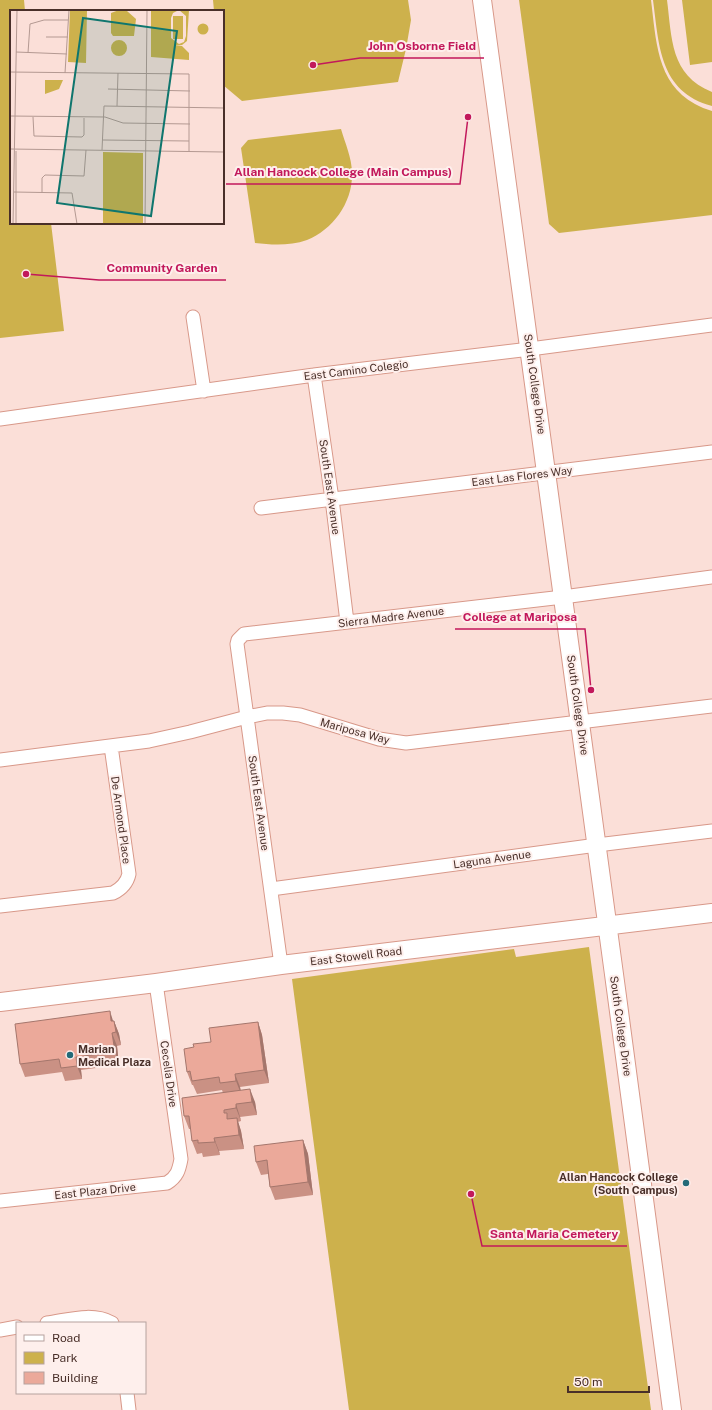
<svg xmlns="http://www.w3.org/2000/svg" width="712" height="1410" viewBox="0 0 712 1410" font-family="'Public Sans',sans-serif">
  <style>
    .green { fill: #cdb14c }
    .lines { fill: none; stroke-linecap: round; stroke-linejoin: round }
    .street-casing { stroke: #d89889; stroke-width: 15 }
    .secondary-casing { stroke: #d89889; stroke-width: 20 }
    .street { stroke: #fff; stroke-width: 13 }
    .secondary { stroke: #fff; stroke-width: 18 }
    .wall { fill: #ca9184 }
    .shaded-wall { fill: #a4766c }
    .building { fill: #eba99a; stroke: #a4766c }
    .poi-dot { fill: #236a78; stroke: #feefec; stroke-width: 1.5 }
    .labels { text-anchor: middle; stroke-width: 4; stroke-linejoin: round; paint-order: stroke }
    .street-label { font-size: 11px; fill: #492f29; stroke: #feefec }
    .poi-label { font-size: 11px; font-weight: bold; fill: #492f29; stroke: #feefec; text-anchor: start }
    .inset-road { fill: none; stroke: #b49992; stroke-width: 1 }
    .view { fill: #0f766e; fill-opacity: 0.15; stroke: #0f766e; stroke-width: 2 }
    .inset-edge { fill: none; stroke: #492f29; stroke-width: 2 }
    .leader { fill: none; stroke: #c2185b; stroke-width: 1.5 }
    .callout-dot { fill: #c2185b; stroke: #feefec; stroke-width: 1.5 }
    .callout-label { font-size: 12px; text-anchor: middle; font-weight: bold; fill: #c2185b; stroke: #feefec; stroke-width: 4; stroke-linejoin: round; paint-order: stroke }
  </style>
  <rect width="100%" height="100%" fill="#fbdfd8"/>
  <path class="green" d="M0,0H24L25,11H11V223H51L64,331L0,338Z
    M213,0H408L411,20L406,49L398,82L242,101L223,85V11H214Z
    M519,0H651C656,38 656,83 695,104C700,107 706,109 712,111V215L559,233L549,224Z
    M653,0H667C672,38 670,75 712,92V106C659,92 659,44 653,0Z
    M682,0H712V62L690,65Z
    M341,129C345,143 352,158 352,173C353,202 333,230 307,240C290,246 272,245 255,243L241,148L248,140Z
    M589,947L651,1410H349L292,979L514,949L516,957Z"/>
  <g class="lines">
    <g class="street-casing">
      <path id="street" d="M193,317L204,391
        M314,375L332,499L347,622
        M0,419L314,375L530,349L712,325
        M261,508L712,452
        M0,760L149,741L190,732L247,717L267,713H283L300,715L379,739L406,743L712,706
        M271,889L597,845L712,831
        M0,906L113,893C121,889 127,883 129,874L111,746
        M281,965L237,644L238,640L244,634L563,597L712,577
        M0,1201L167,1183C177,1177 179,1170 181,1159L156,983
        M47,1323C69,1320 92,1312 112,1323
        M0,1330L17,1327
        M127,1393L129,1410"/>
    </g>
    <g class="secondary-casing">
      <path id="secondary" d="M482,0L616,989L672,1410
        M0,1002L156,983L281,965L712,913"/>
    </g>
    <use href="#street" class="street"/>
    <use href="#secondary" class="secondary"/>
  </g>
  <path class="wall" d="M113,1021H114L119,1034L121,1045L117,1046L119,1065L81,1070L82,1079L65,1081L62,1072L25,1077L20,1064Z
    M258,1022L262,1035L269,1083L240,1087L241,1091L255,1102L257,1115L240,1117L241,1121L238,1122L241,1131L244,1149L219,1151L220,1155L203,1157L202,1153L197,1154L192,1141L191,1129H189L184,1116L223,1093L222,1090L197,1094L193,1085H192L187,1072L194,1047L211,1042Z
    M303,1140L308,1154L313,1195L275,1200L270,1187L268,1174L261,1175L256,1162Z"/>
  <path class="shaded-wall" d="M110,1011L114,1024L111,1021Z
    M114,1021L119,1034L121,1045L116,1032Z
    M258,1022L262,1035L269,1083L264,1070Z
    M112,1033L117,1046L119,1065L115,1052Z
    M76,1057L81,1070L82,1079L77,1066Z
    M235,1074L240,1087L241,1094L236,1081Z
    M250,1089L255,1102L257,1115L252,1102Z
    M236,1104L240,1117L241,1121L236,1108Z
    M237,1118L241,1131L244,1149L239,1135Z
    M214,1138L219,1151L220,1155L215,1142Z
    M303,1140L308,1154L313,1195L308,1182Z"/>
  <path class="building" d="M110,1011L111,1021H114L116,1032L112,1033L115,1052L76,1057L77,1066L61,1068L59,1059L20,1064L15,1024Z
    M258,1022L264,1070L235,1074L236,1081L220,1083L219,1077L192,1081L190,1071L187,1072L184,1049L194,1047L193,1044L211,1042L209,1028Z
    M250,1089L252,1102L236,1104V1108L224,1110V1113H227V1119L237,1118L239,1135L214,1138L215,1142L198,1143V1140L192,1141L189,1116H184L182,1098Z
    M303,1140L308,1182L270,1187L267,1160L256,1162L254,1146Z"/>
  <g class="poi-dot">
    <circle cx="70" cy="1055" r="4"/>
    <circle cx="686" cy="1183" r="4"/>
  </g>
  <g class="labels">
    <g class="street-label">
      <text transform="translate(356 370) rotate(-7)" y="4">East Camino Colegio</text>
      <text transform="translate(535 384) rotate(82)" y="4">South College Drive</text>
      <text transform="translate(522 476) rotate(-7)" y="4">East Las Flores Way</text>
      <text transform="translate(330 487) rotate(82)" y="4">South East Avenue</text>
      <text transform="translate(391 617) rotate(-7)" y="4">Sierra Madre Avenue</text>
      <text transform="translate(578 705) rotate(82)" y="4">South College Drive</text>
      <text transform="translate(355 731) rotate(15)" y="4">Mariposa Way</text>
      <text transform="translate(259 803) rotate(82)" y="4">South East Avenue</text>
      <text transform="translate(121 820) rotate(82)" y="4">De Armond Place</text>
      <text transform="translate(492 859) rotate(-8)" y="4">Laguna Avenue</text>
      <text transform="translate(356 956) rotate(-7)" y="4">East Stowell Road</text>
      <text transform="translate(621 1026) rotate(82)" y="4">South College Drive</text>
      <text transform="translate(169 1074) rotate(82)" y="4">Cecelia Drive</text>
      <text transform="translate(95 1191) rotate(-6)" y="4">East Plaza Drive</text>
    </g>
    <g class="poi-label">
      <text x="78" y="1053">Marian<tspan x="78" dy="13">Medical Plaza</tspan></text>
      <text x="678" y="1181" text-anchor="end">Allan Hancock College<tspan x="678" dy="13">(South Campus)</tspan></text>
    </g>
  </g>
  <g transform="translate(10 10)">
    <rect width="214" height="214" fill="#fbdfd8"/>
    <path d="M60,0H77L76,53L58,52ZM109,0L117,1L126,9L124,26H103L101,23V3ZM141,0H179L177,31L172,35H165L172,36L179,43V50L141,47ZM169,0L176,6V26L174,32L169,34L161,28V8L163,3ZM163,6H173V29H163ZM187.5 19a5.5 5.5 0 1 1 11 0a5.5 5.5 0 1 1-11 0ZM101 38a8 8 0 1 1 16 0a8 8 0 1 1-16 0ZM35,70H53L49,79L35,84ZM93,142L133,143V214H93Z" fill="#cdb14c" fill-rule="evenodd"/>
    <path class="inset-road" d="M36,27H58M6,42L57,44M18,43L20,14L34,10H58M0,62L179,64V141M55,63L59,0M98,79L180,81M107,96L108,63M0,106L95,107L113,113L180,114M23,107L24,126L72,127L74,125V108M93,130L179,131M0,139L214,142M92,140L94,96L214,98M6,141V214M4,182L62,183L67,214M32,183V168L35,165L74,166L76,140M3,214L7,0M135,214L137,0"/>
    <path class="view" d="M73,8L167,21L141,206L47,193Z"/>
    <rect width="214" height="214" class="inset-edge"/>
  </g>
  <path class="leader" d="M313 65L360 58H484M468 117L460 184H226M26 274L99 280H226M591 690L585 629H455M471 1194L482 1246H627"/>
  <g class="callout-dot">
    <circle cx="313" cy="65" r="4"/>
    <circle cx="468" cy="117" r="4"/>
    <circle cx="26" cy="274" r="4"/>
    <circle cx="591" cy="690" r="4"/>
    <circle cx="471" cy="1194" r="4"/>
  </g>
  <g class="callout-label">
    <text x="422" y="50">John Osborne Field</text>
    <text x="343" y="176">Allan Hancock College (Main Campus)</text>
    <text x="162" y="272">Community Garden</text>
    <text x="520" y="621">College at Mariposa</text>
    <text x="554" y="1238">Santa Maria Cemetery</text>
  </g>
  <rect x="16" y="1322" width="130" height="72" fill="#feefec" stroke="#b6a29e"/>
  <rect x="24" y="1335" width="20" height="6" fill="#ffffff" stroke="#b6a29e"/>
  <text x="52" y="1342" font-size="12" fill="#492f29">Road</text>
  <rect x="24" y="1352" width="20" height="12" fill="#cdb14c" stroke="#b6a29e"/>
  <text x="52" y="1362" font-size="12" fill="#492f29">Park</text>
  <rect x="24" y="1372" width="20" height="12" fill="#eba99a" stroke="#b6a29e"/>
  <text x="52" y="1382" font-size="12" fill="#492f29">Building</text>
  <path d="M568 1386v6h81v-6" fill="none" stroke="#492f29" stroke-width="2"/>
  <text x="574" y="1386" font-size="12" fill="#492f29" stroke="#feefec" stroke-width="3" paint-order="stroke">50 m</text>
</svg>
